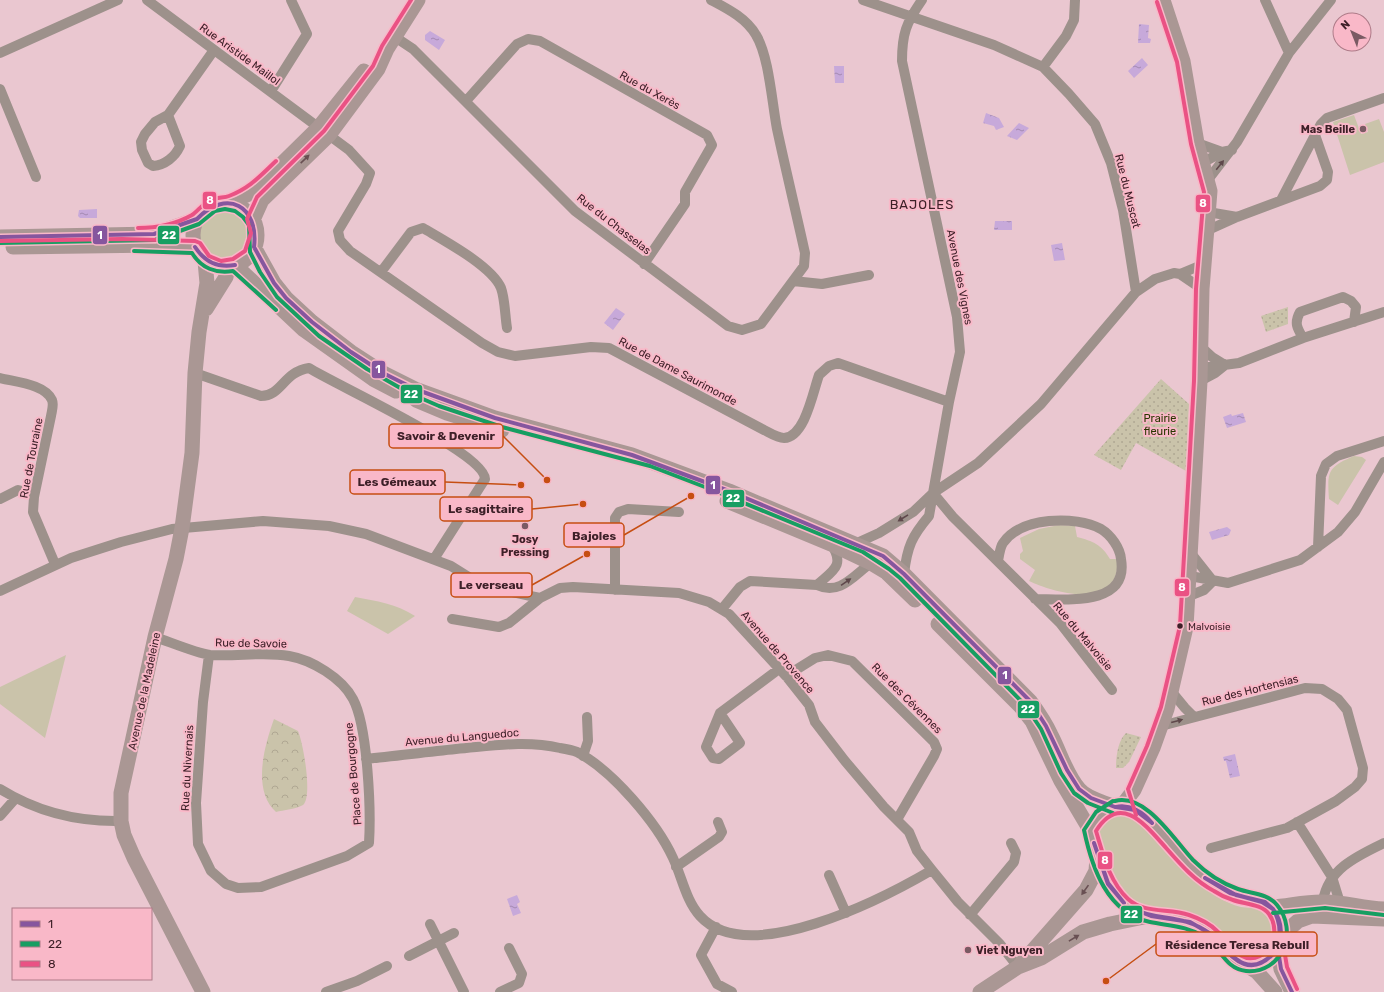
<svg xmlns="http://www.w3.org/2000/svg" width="1384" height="992" viewBox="0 0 1384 992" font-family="Rubik,sans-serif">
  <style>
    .grass { fill: #cac3aa }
    .park { fill: url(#park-crowns) }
    .garden { fill: url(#garden-dots) }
    .water { fill: url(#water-ripples) }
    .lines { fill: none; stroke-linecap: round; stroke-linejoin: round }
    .street { stroke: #9d918b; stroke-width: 10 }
    .secondary { stroke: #aa9794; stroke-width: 15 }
    .bus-1-casing { stroke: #f9b8c8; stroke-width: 7 }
    .bus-2-casing { stroke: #f9b8c8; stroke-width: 7 }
    .bus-3-casing { stroke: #f9b8c8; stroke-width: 7 }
    .bus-1 { stroke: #86569e; stroke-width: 4 }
    .bus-2 { stroke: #179e62; stroke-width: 4 }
    .bus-3 { stroke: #ea5284; stroke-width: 4 }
    .oneway { fill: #695053 }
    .oneway2 { fill: #5f484b }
    .poi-dot { fill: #7a5a63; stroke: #f9b8c8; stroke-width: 1.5 }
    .bus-dot { fill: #3e2028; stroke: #f9b8c8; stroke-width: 1.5 }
    .labels { text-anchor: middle; stroke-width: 4; stroke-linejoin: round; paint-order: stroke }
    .bus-label { font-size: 10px; fill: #3e2028; stroke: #f9b8c8; text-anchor: start }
    .street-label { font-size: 11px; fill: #3e2028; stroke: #f9b8c8 }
    .poi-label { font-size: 11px; font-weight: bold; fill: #3e2028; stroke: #f9b8c8; text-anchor: end }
    .park-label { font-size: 11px; fill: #293600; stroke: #f9b8c8 }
    .quarter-label { font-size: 13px; letter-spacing: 1px; fill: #3e2028; stroke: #f9b8c8 }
    .leader { fill: none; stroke: #c64e12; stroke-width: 1.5 }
    .callout-dot { fill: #c64e12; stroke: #f9b8c8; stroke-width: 1.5 }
    .callout { fill: #f9b8c8; stroke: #c64e12; stroke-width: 1.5 }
    .callout-label { font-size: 12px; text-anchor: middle; font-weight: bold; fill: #3e2028 }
    .line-badge { stroke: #f9b8c8; stroke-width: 1.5 }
    .badge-label { font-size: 11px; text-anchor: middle; font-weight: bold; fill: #fff }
  </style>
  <defs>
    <pattern id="park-crowns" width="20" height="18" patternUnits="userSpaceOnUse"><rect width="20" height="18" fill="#cac3aa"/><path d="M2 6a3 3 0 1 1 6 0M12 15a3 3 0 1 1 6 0" fill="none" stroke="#afa792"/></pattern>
    <pattern id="garden-dots" width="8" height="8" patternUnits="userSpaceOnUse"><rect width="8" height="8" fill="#cac3aa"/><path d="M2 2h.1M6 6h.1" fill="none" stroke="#afa792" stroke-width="1.8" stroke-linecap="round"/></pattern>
    <pattern id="water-ripples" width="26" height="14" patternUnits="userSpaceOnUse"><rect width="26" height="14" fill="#c7a9da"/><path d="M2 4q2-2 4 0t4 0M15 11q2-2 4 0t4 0" fill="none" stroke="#a389b1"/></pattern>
  </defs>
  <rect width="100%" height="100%" fill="#eac7d0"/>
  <path class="grass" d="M1354,115L1361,134L1368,132L1365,124L1379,119L1384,132V162L1350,175L1333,122Z
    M198 235a26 26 0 1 1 52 0a26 26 0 1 1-52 0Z
    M1354,456L1362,457L1366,460L1338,505L1329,499C1327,471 1328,467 1354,456Z
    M1059,525L1075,526L1077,537C1093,541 1102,545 1110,559H1119C1118,564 1117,572 1115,577C1102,607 1050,591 1029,581L1035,570L1020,559V554L1023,551L1020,538L1039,529Z
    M355,597C376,601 397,604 415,616L388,634L347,611Z
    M66,655L45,738L0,704V687Z
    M1118,814C1123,815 1128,815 1133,817C1139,821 1145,829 1150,835C1165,851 1179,869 1196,882C1210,892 1224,903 1241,907C1247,908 1256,907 1261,911C1266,916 1274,923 1275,931C1275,945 1264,959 1249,957C1225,955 1213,926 1194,916C1180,909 1164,912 1149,909C1115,902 1106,861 1098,833L1105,818Z"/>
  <path class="park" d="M274,719L298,731C303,742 313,797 303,805C297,809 283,810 276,812C252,790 264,747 274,719Z"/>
  <path class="garden" d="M1288,307V324L1266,332L1261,316Z
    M1161,379L1189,404L1186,471L1136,443L1121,470L1094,455Z
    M1126,733L1141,737L1129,762L1123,768H1116C1116,757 1118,740 1126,733Z"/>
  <path class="water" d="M1139,24L1149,25L1148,38L1151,39L1150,43H1138Z
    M430,31L445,40L439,50L425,40V35Z
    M1142,58L1148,65L1134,78L1128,71Z
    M834,66H844V83H835Z
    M986,113L999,118L1004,127L996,130L994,126L983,123Z
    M1019,123L1029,128L1017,140L1007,136Z
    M97,209V218H80L78,216L79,210Z
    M995,221H1012V230H994Z
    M1062,243L1065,260L1054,261L1051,245Z
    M616,308L625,314L613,330L604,323Z
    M1243,413L1246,422L1227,428L1223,417L1231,414L1232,416Z
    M1227,527L1231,530L1229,535L1212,540L1209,532Z
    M1235,754L1240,776L1230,778L1226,761H1224L1223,757Z
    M517,895L520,902L517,904L521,913L513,916L507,899Z"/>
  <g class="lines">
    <path class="street" d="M147,0L349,150L370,173L366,184L338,231L340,240L350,251L482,343L498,352L515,356L591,347L609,348L764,430C770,433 777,438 784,438C805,437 813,392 819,375L829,366L838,363L949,402
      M863,0L994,45L1043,67L1069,94L1095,124L1111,163L1123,210L1136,292
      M1265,0L1289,53
      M395,37L413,49L575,211L728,326L742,330L761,324L804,266L805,253C796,212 786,171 777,129C772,103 769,56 756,35C746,18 728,9 711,0
      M0,53L118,0
      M1043,67L1066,36L1074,20L1075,0
      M0,89L36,177
      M271,91L307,34L291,0
      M466,101L517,44L528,39L540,41L707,135L712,145L685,192V204L644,264
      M168,115L180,146C175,157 165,165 153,166L148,163L142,150L141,142L145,134L155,122L168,115L214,50
      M1197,143L1222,152
      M1202,163L1222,152L1232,150
      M1207,181L1237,142L1289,53L1331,0
      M1281,200L1315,135
      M1208,212L1237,217
      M1206,231L1237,217L1320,186L1327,180L1328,172L1315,135L1321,124L1327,118L1384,98
      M381,272L411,232L423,228C443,240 492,266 501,288C505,299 505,316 507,328
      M1180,274L1202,289
      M793,281L822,284L869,275
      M1303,338C1297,328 1294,323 1300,312L1343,297L1351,301L1356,307L1354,322
      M1201,347L1212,357L1225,365
      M1201,368L1239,363L1303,338L1384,312
      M195,373L261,396C282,396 283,372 309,368C336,385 485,453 485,479L434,559
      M0,378C15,382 45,384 52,400C54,405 52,410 51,416L34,497L33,512L55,564
      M1200,381L1215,373L1225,365
      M933,493L953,517L1060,623L1112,690
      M0,499L18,490L34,494
      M857,543L879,533L913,512L933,493L978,463L1041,404L1136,292L1155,279L1174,273L1180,274L1204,264
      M1318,547L1321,476L1326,464L1337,456L1384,441
      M1190,552L1213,581
      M998,561C999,556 1000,547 1003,543C1021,517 1075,515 1101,529C1111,535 1120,548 1121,559C1129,607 1065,599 1035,599
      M904,574C907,547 912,536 929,516L949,402L960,352L957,317L902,61C902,34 906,23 922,0
      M1190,576L1228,583L1300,560L1338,532L1355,512L1384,462
      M817,585C832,571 846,566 831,544
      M615,590V518L619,512L628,509L679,512
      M0,591L71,558L121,542L172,529L263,521L329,526L366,534L451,566L483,586L540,598L560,588L573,587L679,593L709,602L729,614L786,676L809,705L815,722L845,761L884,807L909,832L917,851L932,870L958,902L1000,944L1018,967
      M1189,596L1204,590L1213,581
      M722,609L740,587L750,581L817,585C840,596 854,575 871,563
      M452,619L499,627L509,623L540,598
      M155,637C170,642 196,653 210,655C237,657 263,651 289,656C312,660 342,678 353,699C368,727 371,811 369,843L347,856L261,887L238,888L226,884L211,871L198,844L196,803L203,702L209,655
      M786,676L815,658L828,655L852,661L934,742L937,749L934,756L898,818
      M1171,691L1185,708L1193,716
      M720,713L740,743L719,759L713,758L706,747L720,713L779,669
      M1161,726L1305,688L1322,689L1338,699L1347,710L1363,768L1362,779L1355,787L1336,801L1287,828L1211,848
      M583,756L588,741L587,717
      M366,759C396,756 426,752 456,749C492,746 525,740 560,748C566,749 572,750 577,752C612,770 657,823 673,858C682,877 686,901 700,916C748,969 884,898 932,870
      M0,789C37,812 77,822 121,821
      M0,816L15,799
      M1297,822L1332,877L1340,903L1337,908
      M676,867L719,837L722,832L718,822
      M829,875L846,913
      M1323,901C1328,869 1357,856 1384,843
      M970,915L1014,862L1016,853L1011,843
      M430,924L464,992
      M716,927L701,955L717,984L732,992
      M409,956L454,933
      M326,992L357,981L387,966
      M500,992L519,983L522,974L509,948"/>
    <path class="secondary" d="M229,203L253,192L319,127L364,71
      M193 235a32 32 0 1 1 64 0a32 32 0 1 1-64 0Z
      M253,220L262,200L329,135L378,69L387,49L418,0
      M0,237L154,234L197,219
      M13,247L157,245L195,247
      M254,247L274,283L286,298L312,322L351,352L385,374L415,389L495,418L632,455L729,491L883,556L904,574L1030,701C1038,712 1045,722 1051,735C1060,752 1066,774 1079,789C1087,799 1104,802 1115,807
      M235,265L304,330L373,379L396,391
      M206,309L226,277L228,267
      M416,400L447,413L502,430
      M727,501L831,544L871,563L886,572L915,600
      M938,624L1021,707L1032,721L1061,781L1090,830
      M1115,807C1124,806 1133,808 1141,813C1147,817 1153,824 1158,830C1170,843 1182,857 1195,870C1207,881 1221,889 1236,895C1247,899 1264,898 1272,908C1291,930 1277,969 1246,965C1230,963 1223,945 1213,935C1210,933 1206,931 1203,929C1184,917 1171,919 1151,916C1109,909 1100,864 1090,830C1096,818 1102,812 1115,807Z
      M1121,807L1134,790L1153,748L1167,709L1186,627L1200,381L1202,289L1210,191L1197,143L1183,61L1163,0
      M1272,907C1289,906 1307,901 1325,902C1345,902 1364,909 1384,909
      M1282,935L1298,921L1312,916L1384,919
      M1278,950L1281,969L1292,992
      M1020,965L1086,890L1096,871L1097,857
      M1246,965L1257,972L1275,992
      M203,992L134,858L124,835L121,821V793L155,637L176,559L182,528L192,453L195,373L199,332L207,283L205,261
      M980,992L1018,967L1041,958L1083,932L1110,924L1149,916"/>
    <g class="bus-1-casing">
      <path id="bus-1" d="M197,219C227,188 259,206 254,247
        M0,237L154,234L197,219
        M195,247C205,262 217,268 235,265
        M254,247L274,283L286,298L312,322L351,352L385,374L415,389L495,418L632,455L729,491L883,556L904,574L1030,701L1046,726L1067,770L1079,789L1091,798L1115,807
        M1116,807C1130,804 1143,812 1152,823
        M1116,807L1135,810L1152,823
        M1094,843L1108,883L1124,903
        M1094,843L1108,884L1124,903
        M1205,878L1236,895L1265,902L1273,909
        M1205,878L1230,893L1262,902L1273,909
        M1131,908C1158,922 1181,913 1209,933
        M1131,908L1151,916L1190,922L1209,933
        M1273,909C1283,922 1284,941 1273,954
        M1273,909C1282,924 1282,938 1273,954
        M1219,942C1235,961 1251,976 1273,954
        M1219,942C1234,962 1252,976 1273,954
        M1278,950L1281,969L1292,992"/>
    </g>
    <g class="bus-2-casing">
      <path id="bus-2" d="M0,243L155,240L199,224L215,211L225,209L235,211L243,217L249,225L250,252L260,272L277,297L319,336L367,369L409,393L439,406L502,427L650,466L710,489L863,552L889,569L900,578L1025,705L1041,729L1061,773L1074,793L1088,803L1113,813
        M134,251L192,253C201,268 216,274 233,271L276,310
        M1113,801L1096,812L1084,830C1092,868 1107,913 1150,922C1170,926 1187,926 1205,937C1220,947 1225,969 1246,971C1282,974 1299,931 1277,905C1267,893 1252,894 1238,889C1221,883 1206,873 1193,860C1174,840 1146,793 1115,801
        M1273,913L1325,908L1384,915"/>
    </g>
    <g class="bus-3-casing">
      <path id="bus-3" d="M138,228C156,228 176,224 192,215C198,211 203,203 211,200C217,197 224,198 229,196C250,188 260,176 276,161
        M0,241L122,239L195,241L200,243L209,256L221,261L233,259L245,251L251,233L247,219L257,197L324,131L373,66L382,46L411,0
        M1136,815L1128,789L1147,746L1161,707L1180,626L1194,381L1196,289L1204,192L1191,144L1177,62L1157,2
        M1167,849C1147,827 1121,791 1096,831C1103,854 1109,881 1128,899C1144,914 1169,908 1189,915C1198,918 1210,924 1217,931C1230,942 1239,966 1260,956C1268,953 1272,945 1274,937C1275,930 1274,921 1269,914C1262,904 1244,904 1233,900C1226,898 1220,895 1214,891C1195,881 1181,865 1167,849
        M1284,949L1287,967L1297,989"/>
    </g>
    <use href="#bus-1" class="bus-1"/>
    <use href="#bus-2" class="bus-2"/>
    <use href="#bus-3" class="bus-3"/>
  </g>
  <defs><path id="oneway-solid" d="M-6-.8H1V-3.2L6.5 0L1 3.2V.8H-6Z"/></defs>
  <g class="oneway">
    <use href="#oneway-solid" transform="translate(305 159) rotate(-44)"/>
    <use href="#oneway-solid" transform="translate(1085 890) rotate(125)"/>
    <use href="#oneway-solid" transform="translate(1074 938) rotate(-31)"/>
  </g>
  <g class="oneway2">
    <use href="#oneway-solid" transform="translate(1220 165) rotate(-51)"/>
    <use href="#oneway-solid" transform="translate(903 518) rotate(148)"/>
    <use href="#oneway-solid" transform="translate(846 582) rotate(-34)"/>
    <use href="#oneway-solid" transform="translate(1177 721) rotate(-15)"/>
  </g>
  <g class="poi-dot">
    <circle cx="1363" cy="129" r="4"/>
    <circle cx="525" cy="526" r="4"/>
    <circle cx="968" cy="950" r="4"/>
  </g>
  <circle class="bus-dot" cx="1180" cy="626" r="3.5"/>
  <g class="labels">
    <g class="bus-label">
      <text x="1188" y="630">Malvoisie</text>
    </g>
    <g class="street-label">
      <text transform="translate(240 54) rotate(36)" y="4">Rue Aristide Maillol</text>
      <text transform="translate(650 90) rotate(29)" y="4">Rue du Xerès</text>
      <text transform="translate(1128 191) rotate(76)" y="4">Rue du Muscat</text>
      <text transform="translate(614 224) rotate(38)" y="4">Rue du Chasselas</text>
      <text transform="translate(960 277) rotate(79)" y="4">Avenue des Vignes</text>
      <text transform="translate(678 371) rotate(28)" y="4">Rue de Dame Saurimonde</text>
      <text transform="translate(31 458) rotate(-79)" y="4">Rue de Touraine</text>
      <text transform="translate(1083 636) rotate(50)" y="4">Rue du Malvoisie</text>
      <text transform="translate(251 643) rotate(1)" y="4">Rue de Savoie</text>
      <text transform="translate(778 652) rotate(49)" y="4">Avenue de Provence</text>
      <text transform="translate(1250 690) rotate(-14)" y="4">Rue des Hortensias</text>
      <text transform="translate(144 691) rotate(-78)" y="4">Avenue de la Madeleine</text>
      <text transform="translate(907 698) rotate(45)" y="4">Rue des Cévennes</text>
      <text transform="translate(462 737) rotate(-5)" y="4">Avenue du Languedoc</text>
      <text transform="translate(187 768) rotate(-87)" y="4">Rue du Nivernais</text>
      <text transform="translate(353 774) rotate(-95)" y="4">Place de Bourgogne</text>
    </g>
    <g class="poi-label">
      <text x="1355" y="133">Mas Beille</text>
      <text x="525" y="543" text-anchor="middle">Josy<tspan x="525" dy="13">Pressing</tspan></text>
      <text x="976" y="954" text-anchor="start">Viet Nguyen</text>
    </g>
    <g class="park-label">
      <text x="1160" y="422">Prairie<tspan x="1160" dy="13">fleurie</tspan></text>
    </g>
    <g class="quarter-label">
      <text x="922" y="209">BAJOLES</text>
    </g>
  </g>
  <path class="leader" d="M547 480L503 436M521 485L445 482M583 504L532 509M691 496L624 535M587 554L532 585M1106 981L1156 944"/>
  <g class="callout-dot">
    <circle cx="547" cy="480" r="4"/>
    <circle cx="521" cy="485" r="4"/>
    <circle cx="583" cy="504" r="4"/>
    <circle cx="691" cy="496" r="4"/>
    <circle cx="587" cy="554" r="4"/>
    <circle cx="1106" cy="981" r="4"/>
  </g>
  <g class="callout">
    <rect x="389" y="424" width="114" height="24" rx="4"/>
    <rect x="350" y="470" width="95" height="24" rx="4"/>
    <rect x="440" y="497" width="92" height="24" rx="4"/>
    <rect x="564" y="523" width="60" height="24" rx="4"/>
    <rect x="451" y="573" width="81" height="24" rx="4"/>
    <rect x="1156" y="932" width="161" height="24" rx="4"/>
  </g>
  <g class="callout-label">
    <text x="446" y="440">Savoir &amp; Devenir</text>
    <text x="397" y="486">Les Gémeaux</text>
    <text x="486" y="513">Le sagittaire</text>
    <text x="594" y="540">Bajoles</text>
    <text x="491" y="589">Le verseau</text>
    <text x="1237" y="949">Résidence Teresa Rebull</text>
  </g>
  <g class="line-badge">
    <rect x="202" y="191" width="15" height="19" rx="4" fill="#ea5284"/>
    <rect x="1195" y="194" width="16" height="19" rx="4" fill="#ea5284"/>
    <rect x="157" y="225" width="23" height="20" rx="4" fill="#179e62"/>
    <rect x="92" y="225" width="16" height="20" rx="4" fill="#86569e"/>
    <rect x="371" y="360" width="15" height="19" rx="4" fill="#86569e"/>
    <rect x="400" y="384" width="23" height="20" rx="4" fill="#179e62"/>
    <rect x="705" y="475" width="16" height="20" rx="4" fill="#86569e"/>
    <rect x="722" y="489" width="23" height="19" rx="4" fill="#179e62"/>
    <rect x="1174" y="578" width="16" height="19" rx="4" fill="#ea5284"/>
    <rect x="997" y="666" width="15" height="19" rx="4" fill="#86569e"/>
    <rect x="1017" y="700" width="23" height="19" rx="4" fill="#179e62"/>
    <rect x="1097" y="851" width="16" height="19" rx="4" fill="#ea5284"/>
    <rect x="1120" y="905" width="23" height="19" rx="4" fill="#179e62"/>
  </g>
  <g class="badge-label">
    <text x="210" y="204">8</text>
    <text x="1203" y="207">8</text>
    <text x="169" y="239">22</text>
    <text x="100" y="239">1</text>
    <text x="378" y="373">1</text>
    <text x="411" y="398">22</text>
    <text x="713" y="489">1</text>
    <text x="733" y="502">22</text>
    <text x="1182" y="591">8</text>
    <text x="1005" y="679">1</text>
    <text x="1028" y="713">22</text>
    <text x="1105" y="864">8</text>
    <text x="1131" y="918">22</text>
  </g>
  <rect x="12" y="908" width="140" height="72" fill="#f9b8c8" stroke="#ae7b88"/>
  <rect x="20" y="921" width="20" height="6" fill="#86569e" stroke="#ae7b88"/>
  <text x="48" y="928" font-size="12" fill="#3e2028">1</text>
  <rect x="20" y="941" width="20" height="6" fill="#179e62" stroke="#ae7b88"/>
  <text x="48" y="948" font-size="12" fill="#3e2028">22</text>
  <rect x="20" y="961" width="20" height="6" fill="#ea5284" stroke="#ae7b88"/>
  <text x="48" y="968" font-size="12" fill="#3e2028">8</text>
  <g transform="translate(1352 32) rotate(317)"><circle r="19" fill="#f9b8c8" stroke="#ae7b88"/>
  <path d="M0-3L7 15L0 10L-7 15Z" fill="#7a5a63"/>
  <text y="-6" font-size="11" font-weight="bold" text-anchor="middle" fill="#3e2028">N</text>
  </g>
</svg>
